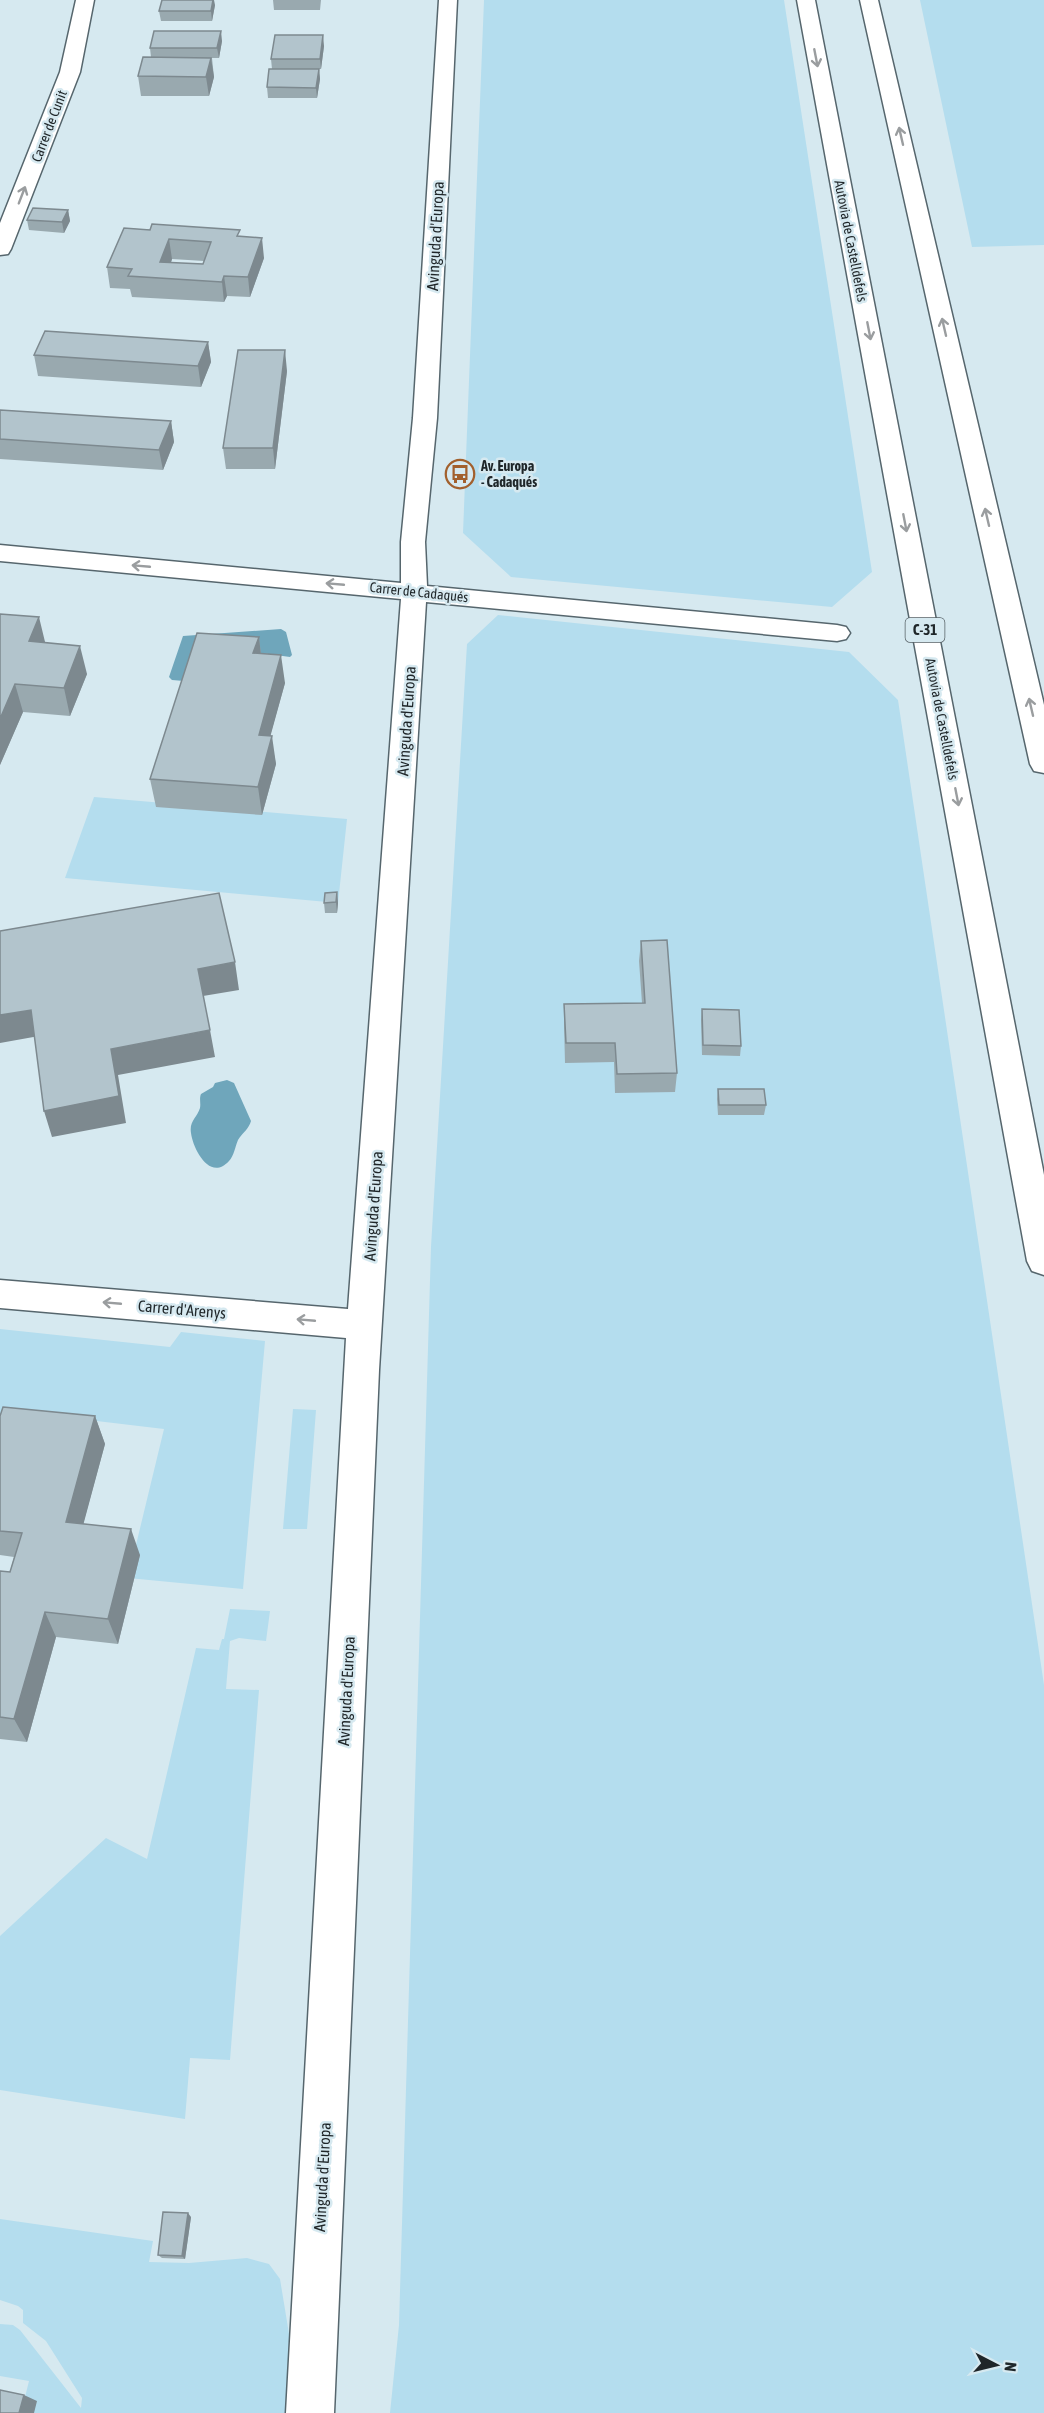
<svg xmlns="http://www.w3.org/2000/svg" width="1044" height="2413" viewBox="0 0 1044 2413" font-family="'Asap Condensed',sans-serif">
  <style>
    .green { fill: #b4ddee }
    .water { fill: #6fa6bb }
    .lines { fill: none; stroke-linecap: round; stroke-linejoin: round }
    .minor-casing { stroke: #56666d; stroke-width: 3 }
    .highway-casing { stroke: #56666d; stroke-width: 3 }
    .minor { fill: #fff; fill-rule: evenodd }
    .highway { fill: #fff; fill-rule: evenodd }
    .wall { fill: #99a9af; fill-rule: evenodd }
    .shaded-wall { fill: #7d898f }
    .building { fill: #b2c4cc; stroke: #7d898f; stroke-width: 1.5; fill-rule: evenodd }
    .oneway { stroke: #9a9d9f }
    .labels { text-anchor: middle; stroke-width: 5; stroke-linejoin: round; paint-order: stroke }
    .far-street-label { font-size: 14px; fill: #1f2629; stroke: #d6e9f0 }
    .far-poi-label { font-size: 14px; font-weight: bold; fill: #1f2629; stroke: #d6e9f0; text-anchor: start }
    .shield { fill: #d6e9f0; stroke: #566065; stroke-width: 1.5 }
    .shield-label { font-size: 15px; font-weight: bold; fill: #1f2629 }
    .street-label { font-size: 16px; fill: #1f2629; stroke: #d6e9f0 }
  </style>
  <rect width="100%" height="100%" fill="#d6e9f0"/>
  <path class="green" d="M484,0H784L872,572L832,607L511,577L463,533Z
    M920,0H1044V245L972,247Z
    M498,615L849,652L898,700L1044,1685V2413H390L399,2325L431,1247L467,644Z
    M94,797L347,819L338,903L65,878Z
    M0,1329L170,1347L181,1332L265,1341L243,1589L128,1578L164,1429L4,1410L0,1420Z
    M293,1409L316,1410L307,1529H283Z
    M230,1609L270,1611L266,1641L239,1638L230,1641L226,1689L259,1690L230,2060L190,2058L185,2119L0,2090V1936L106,1838L147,1859L196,1648L219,1650L222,1639H224Z
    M0,2219L153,2241L149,2262L189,2263L247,2258L269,2264L280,2279L302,2413H21L29,2381L0,2376V2324L13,2325L20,2330L81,2408L82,2398L46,2341L23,2323V2310L18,2306L0,2300Z"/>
  <path class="water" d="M281,629L286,632L292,655L290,657L212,646L184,681L172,680L169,677L183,636Z
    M227,1080L234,1083L251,1121C249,1129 242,1133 238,1140C235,1147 234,1156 229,1161C210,1182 193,1149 191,1133C189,1121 197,1118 200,1108C201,1103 199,1099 201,1094L213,1087L215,1083Z"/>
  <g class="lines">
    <g class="minor-casing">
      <path id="minor" d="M76,0H94L80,72L11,249L8,254L0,255V223L60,72Z
        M439,0H457L437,418L425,542L427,586L837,625L846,627L850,633L846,639L837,641L426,602L379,1370L334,2413H286L346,1338L0,1308V1280L348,1309L401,599L0,561V545L401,583V542L413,418Z"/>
    </g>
    <g class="highway-casing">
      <path id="highway" d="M797,0H815L1044,1175V1275L1032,1271L1027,1261Z
        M860,0H878L1044,705V773L1034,771L1030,764Z"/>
    </g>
    <use href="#minor" class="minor"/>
    <use href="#highway" class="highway"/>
  </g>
  <path class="wall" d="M273,0H321L320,10H274Z
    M215,5L212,21H161L159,11Z
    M222,41L219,58H212L214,77L209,96H141L138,76L151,57L150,48Z
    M324,46L321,69H319L320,79L317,98H268L267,87L272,69L271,59Z
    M68,210L70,221L64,233L29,230L27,220Z
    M124,228L241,236L264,258L250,297L227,296L224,302L132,297L130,289L110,288L107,267ZM172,259L204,261L203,264L171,263Z
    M208,342L211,362L201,387L38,376L34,355Z
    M287,371L275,469H226L223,448Z
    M0,410L171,421L174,442L163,470L0,459Z
    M0,614L46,643L87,674L70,716L23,712L0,765Z
    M259,637L261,654L285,683L270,736L276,764L262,815L156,807L150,779Z
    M337,892L338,903L337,913H325L324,903Z
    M641,941L677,1073L675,1092L615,1093L614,1062L565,1063L564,1024V1004L642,1003L639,961Z
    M702,1009L741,1046L740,1056L702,1055L701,1020Z
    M718,1089L766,1105L764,1115H718L717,1099Z
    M0,1416H95L105,1444L83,1524L140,1555L118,1644L56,1637L27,1742L0,1739V1571L10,1572L14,1557L0,1555Z
    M191,2217L185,2259L162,2258L158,2255Z"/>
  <path class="shaded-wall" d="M213,0H214L215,5L212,21L211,11Z
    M221,31L222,41L219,58L217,48Z
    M323,35L324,46L321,69L320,59Z
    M211,58L214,77L209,96L206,77Z
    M319,69L320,79L317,98L316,88Z
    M68,210L70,221L64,233L62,222Z
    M262,238L264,258L250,297L248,277Z
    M169,239L172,259L165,279L160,262Z
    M224,276L227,296L224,302L222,282Z
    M208,342L211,362L201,387L198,366Z
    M285,350L287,371L275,469L273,448Z
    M171,421L174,442L163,470L159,450Z
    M39,617L46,646L29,641Z
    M259,637L262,665L253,653Z
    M80,646L87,674L70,716L64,688Z
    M281,655L285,683L263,763L259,735Z
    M15,684L23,712L0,765V719Z
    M272,736L276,764L262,815L258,787Z
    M337,892L338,903L337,913L336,902Z
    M235,962L239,990L203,996L198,969Z
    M31,1010L39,1036L0,1043V1015Z
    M210,1030L215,1057L118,1075L126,1123L52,1137L44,1111L111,1049Z
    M95,1416L105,1444L77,1548L66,1522Z
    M131,1529L140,1555L118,1644L108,1619Z
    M45,1612L56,1637L27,1742L14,1719Z
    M188,2213L191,2217L185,2259L182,2256Z
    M24,2395L37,2401L34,2413H19Z"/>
  <path class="building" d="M162,0H213L211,11H159Z
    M154,31H221L217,48H150Z
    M275,35H323L320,59H271Z
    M143,57L211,58L206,77L138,76Z
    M269,69H319L316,88L267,87Z
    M33,208L68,210L62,222L27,220Z
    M152,224L240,230L237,236L262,238L248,277L224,276L222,282L128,276L132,269L107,267L124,228L150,230ZM169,239L211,242L203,264L160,262Z
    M45,331L208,342L198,366L34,355Z
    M238,350H285L273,448H223Z
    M0,410L171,421L159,450L0,439Z
    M0,614L39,617L29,641L80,646L64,688L15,684L0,719Z
    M197,633L259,637L253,653L281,655L259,735L272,736L258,787L150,779Z
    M337,892L336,902L324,903L325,893Z
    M219,893L235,962L198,969L210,1030L111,1049L119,1096L44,1111L31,1010L0,1015V931Z
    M667,940L677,1073L617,1074L615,1043H566L564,1004L645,1003L641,941Z
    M702,1009L739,1010L741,1046L703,1045Z
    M718,1089H764L766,1105H719Z
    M3,1407L95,1416L66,1522L131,1529L108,1619L45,1612L14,1719L0,1717V1571L10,1572L22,1533L0,1531V1416Z
    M163,2212L188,2213L182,2256L158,2255Z
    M0,2390L24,2395L19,2413H0Z"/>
  <defs><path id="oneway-shaft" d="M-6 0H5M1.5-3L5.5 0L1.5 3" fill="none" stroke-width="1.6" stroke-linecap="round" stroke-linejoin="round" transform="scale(1.5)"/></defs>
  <g class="oneway">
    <use href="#oneway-shaft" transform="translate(816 58) rotate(79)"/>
    <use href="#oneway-shaft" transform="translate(901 136) rotate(-103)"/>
    <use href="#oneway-shaft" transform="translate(22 195) rotate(-69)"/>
    <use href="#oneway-shaft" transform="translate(944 327) rotate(-103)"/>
    <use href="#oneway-shaft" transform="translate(869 331) rotate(79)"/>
    <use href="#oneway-shaft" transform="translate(987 517) rotate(-103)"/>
    <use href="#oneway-shaft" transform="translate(905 523) rotate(79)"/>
    <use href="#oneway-shaft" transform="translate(141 566) rotate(-175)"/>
    <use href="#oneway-shaft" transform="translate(335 584) rotate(-175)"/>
    <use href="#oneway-shaft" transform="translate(1031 707) rotate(-103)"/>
    <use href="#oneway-shaft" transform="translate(957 797) rotate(79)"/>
    <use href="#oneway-shaft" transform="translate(112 1303) rotate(-175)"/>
    <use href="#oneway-shaft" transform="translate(306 1320) rotate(-175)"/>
  </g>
  <defs>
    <g id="bus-ring" transform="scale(1.5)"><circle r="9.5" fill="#d6e9f0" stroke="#a2602d" stroke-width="1.5"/><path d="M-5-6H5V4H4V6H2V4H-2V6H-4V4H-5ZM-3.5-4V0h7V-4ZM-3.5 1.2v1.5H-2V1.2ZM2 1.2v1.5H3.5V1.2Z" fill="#a2602d"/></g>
  </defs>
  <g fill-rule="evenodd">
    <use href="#bus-ring" x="460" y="474"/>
  </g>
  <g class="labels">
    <g class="far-street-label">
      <text transform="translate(49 126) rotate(-69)" y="5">Carrer de Cunit</text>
      <text transform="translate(851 241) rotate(79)" y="5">Autovia de Castelldefels</text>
      <text transform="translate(419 592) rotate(6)" y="5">Carrer de Cadaqués</text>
      <text transform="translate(942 719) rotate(79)" y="5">Autovia de Castelldefels</text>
    </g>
    <g class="far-poi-label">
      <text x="481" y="471">Av. Europa<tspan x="481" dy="16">- Cadaqués</tspan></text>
    </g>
    <rect class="shield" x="905.5" y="618" width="39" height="24" rx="4.5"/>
    <g class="shield-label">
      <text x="925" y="635">C-31</text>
    </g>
    <g class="street-label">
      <text transform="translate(435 236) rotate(-87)" y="6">Avinguda d'Europa</text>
      <text transform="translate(406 721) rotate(-86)" y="6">Avinguda d'Europa</text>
      <text transform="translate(373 1206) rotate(-86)" y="6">Avinguda d'Europa</text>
      <text transform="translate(182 1309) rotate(5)" y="6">Carrer d'Arenys</text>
      <text transform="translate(346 1691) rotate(-87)" y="6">Avinguda d'Europa</text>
      <text transform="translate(322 2177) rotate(-87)" y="6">Avinguda d'Europa</text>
    </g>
  </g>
  <g transform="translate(996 2365) rotate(97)" stroke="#d6e9f0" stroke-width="4.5" paint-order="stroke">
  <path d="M0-4.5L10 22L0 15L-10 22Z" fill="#1f2629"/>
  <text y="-9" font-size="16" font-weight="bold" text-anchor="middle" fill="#1f2629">N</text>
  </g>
</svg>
